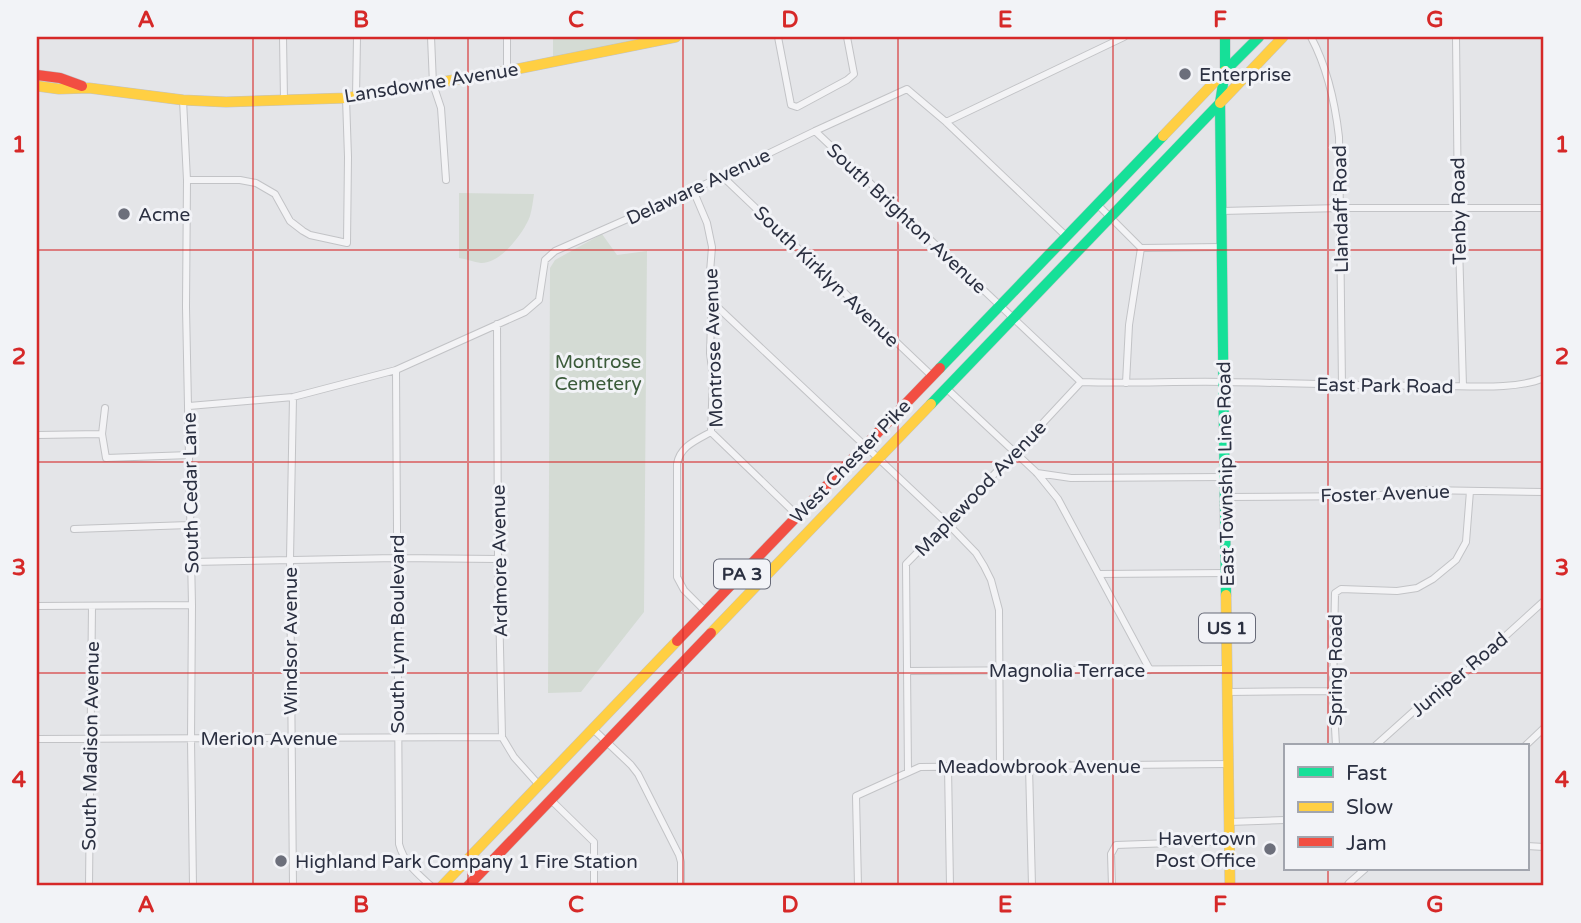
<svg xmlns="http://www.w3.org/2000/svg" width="1581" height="923" viewBox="0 0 1581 923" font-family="'Varela Round',sans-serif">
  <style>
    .green { fill: #d4dbd4 }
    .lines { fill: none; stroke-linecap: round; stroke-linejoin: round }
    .street-casing { stroke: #c2c3c6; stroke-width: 8 }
    .fast-casing { stroke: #c0c2c6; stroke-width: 11 }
    .slow-casing { stroke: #c0c2c6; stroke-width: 11 }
    .jam-casing { stroke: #c0c2c6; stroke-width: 11 }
    .street { stroke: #f3f3f5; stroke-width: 6 }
    .fast { stroke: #16e098; stroke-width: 10 }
    .slow { stroke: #ffcf43; stroke-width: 10 }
    .jam { stroke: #f24e42; stroke-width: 10 }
    .grid { fill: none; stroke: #d62828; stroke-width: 2; stroke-opacity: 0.55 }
    .poi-dot { fill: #6c6f7b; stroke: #f2f3f7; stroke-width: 2.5 }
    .labels { text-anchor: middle; stroke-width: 6; stroke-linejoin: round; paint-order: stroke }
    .shield { fill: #f2f3f7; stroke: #676a78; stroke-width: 2 }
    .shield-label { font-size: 18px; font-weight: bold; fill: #2b3041 }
    .poi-label { font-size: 19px; fill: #2b3041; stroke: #f2f3f7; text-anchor: start }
    .street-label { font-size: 19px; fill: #2b3041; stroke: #f2f3f7 }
    .park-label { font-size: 19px; fill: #3b5b3a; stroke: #f2f3f7 }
    .neatline { fill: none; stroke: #d62828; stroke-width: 2.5 }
    .grid-label { font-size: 23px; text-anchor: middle; font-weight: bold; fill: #d62828 }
  </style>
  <rect width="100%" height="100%" fill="#e4e5e8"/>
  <path class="green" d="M553,37H673L553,61Z
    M459,193L534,194C533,201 532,209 530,216C524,233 500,264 481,263C474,262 466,259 459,258Z
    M602,234L617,255L647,251L644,612L581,692L548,693L550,268L555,260Z"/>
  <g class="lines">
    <g class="street-casing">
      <path id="street" d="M283,37L284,100
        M431,37L433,84L441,108L446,180
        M507,37V71
        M778,37L791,105L797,107L847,80L854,74L847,37
        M1311,37C1328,69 1335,102 1339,137L1342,386
        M1456,37L1458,209L1463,386
        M356,97L357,37
        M183,100L187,180L186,307L192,605L191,739L193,886
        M946,122L1124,37
        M815,131L1081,382C1129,384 1177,381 1225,382C1296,383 1367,386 1439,386C1470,386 1516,390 1544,378
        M722,176L932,376
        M187,180H240L256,183L275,194L290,221L303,231L310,235L347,243L348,157L346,98
        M693,190L707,223L712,247L710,272L712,292L710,353L713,378L711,432L798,516
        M1097,204L1141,248
        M1222,211L1340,208H1544
        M1141,248L1222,247
        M710,300L947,523L976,553L984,566L991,580L999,610L1000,766
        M497,324L498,559L502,737L514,757L539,785
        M396,370L399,844C404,863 417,873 431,886
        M1126,383L1129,325L1141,248
        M946,388L1037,473L1058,499L1150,670
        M293,397L290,559L293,886
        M189,406L293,397L396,370L525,312L539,300L545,260L555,251L693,190L815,131L907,89L946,122L1066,236
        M105,408L102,434L106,458L190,455
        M37,435L102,434
        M1037,473L1071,478L1225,477
        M1225,497L1372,496L1423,490L1544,492
        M74,529L189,525
        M191,562L396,558L498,559
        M1099,574L1226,573
        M37,606L192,605
        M706,612L684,590L677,577V464C680,446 697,440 711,432
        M907,671L1227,669
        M1227,692L1333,691
        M593,729L631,765L638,774L679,855L681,862V886
        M37,739L502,737
        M1336,746L1333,691L1335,593L1341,589L1397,591L1417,588L1433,579L1456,560L1466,542L1470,491
        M1375,746L1414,711L1436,699L1544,601
        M1525,746L1544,728
        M948,766L950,886
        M1029,766L1032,886
        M908,772L906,564L1015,453L1081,382
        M551,800L594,842V886
        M1229,822L1285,820
        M1527,846L1544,847
        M89,886L92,606
        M858,886L856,796L920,767L1228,764
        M1112,886L1111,854L1116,845L1229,841
        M1347,886L1349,883L1365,869"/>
    </g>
    <g class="fast-casing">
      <path id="fast" d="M1225,37V71L1220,103L1226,595
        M1225,71L1259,37
        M940,368L1163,136
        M931,404L1220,103"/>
    </g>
    <g class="slow-casing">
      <path id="slow" d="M37,86L59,89L89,88L183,100L226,102L346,98L507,71L676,37
        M1220,103L1283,37
        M1163,136L1225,71
        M1226,595L1230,886
        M711,633L931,404
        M442,886L677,641"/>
    </g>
    <g class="jam-casing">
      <path id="jam" d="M37,75L60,78L82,86
        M677,641L940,368
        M468,886L711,633"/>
    </g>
    <use href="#street" class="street"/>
    <use href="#fast" class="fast"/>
    <use href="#slow" class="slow"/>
    <use href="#jam" class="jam"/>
  </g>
  <path class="grid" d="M253,37V886M468,37V886M683,37V886M898,37V886M1113,37V886M1328,37V746M37,250H1544M37,462H1544M37,673H1544M1328,869V886"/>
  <g class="poi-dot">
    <circle cx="1185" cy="74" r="7"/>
    <circle cx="124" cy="214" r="7"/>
    <circle cx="1270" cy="849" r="7"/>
    <circle cx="281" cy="861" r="7"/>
  </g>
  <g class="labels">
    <g class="shield">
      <rect x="714" y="559.5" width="56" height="29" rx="5"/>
      <rect x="1199" y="613.5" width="56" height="29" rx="5"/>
    </g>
    <g class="shield-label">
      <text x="742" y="580">PA 3</text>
      <text x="1227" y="634">US 1</text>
    </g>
    <g class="poi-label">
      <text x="1199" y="81">Enterprise</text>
      <text x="138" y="221">Acme</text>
      <text x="1256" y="845" text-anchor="end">Havertown<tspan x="1256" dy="22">Post Office</tspan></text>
      <text x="295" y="868">Highland Park Company 1 Fire Station</text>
    </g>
    <g class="street-label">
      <text transform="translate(431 82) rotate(-9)" y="7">Lansdowne Avenue</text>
      <text transform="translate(698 186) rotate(-25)" y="7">Delaware Avenue</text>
      <text transform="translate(1340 209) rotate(-91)" y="7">Llandaff Road</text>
      <text transform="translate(1458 211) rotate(-91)" y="7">Tenby Road</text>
      <text transform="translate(907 218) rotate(43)" y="7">South Brighton Avenue</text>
      <text transform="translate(827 276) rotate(44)" y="7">South Kirklyn Avenue</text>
      <text transform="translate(713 348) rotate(-92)" y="7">Montrose Avenue</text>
      <text transform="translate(1385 385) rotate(1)" y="7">East Park Road</text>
      <text transform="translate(850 461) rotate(-46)" y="7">West Chester Pike</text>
      <text transform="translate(1225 474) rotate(-91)" y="7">East Township Line Road</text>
      <text transform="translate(980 488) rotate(-46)" y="7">Maplewood Avenue</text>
      <text transform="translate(190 493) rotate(-91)" y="7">South Cedar Lane</text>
      <text transform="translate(1385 493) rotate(-2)" y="7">Foster Avenue</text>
      <text transform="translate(499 561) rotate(-91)" y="7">Ardmore Avenue</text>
      <text transform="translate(397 634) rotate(-90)" y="7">South Lynn Boulevard</text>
      <text transform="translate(290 641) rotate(-90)" y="7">Windsor Avenue</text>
      <text x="1067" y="677">Magnolia Terrace</text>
      <text transform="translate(1335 670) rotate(-90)" y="7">Spring Road</text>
      <text transform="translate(1459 674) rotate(-40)" y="7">Juniper Road</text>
      <text x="269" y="745">Merion Avenue</text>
      <text transform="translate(90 746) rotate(-89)" y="7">South Madison Avenue</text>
      <text x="1039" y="773">Meadowbrook Avenue</text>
    </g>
    <g class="park-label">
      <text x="598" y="368">Montrose<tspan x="598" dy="22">Cemetery</tspan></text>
    </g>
  </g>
  <rect width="1581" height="923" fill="none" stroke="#f2f3f7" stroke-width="77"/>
  <rect x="1284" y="744" width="245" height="126" fill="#f2f3f7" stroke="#a2a5ae" stroke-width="2"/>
  <rect x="1298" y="767" width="35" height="10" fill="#16e098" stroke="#a2a5ae" stroke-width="2"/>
  <text x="1346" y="780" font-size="21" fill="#2b3041">Fast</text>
  <rect x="1298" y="802" width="35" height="10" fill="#ffcf43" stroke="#a2a5ae" stroke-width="2"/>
  <text x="1346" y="814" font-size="21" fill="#2b3041">Slow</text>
  <rect x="1298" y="837" width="35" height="10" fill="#f24e42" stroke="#a2a5ae" stroke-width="2"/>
  <text x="1346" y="850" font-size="21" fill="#2b3041">Jam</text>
  <rect x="38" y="38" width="1504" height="846" class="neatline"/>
  <g class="grid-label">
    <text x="146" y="27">A</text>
    <text x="361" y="27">B</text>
    <text x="576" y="27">C</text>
    <text x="790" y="27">D</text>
    <text x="1005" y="27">E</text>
    <text x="1220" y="27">F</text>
    <text x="1435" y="27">G</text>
    <text x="19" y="152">1</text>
    <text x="1562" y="152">1</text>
    <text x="19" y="364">2</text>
    <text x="1562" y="364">2</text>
    <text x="19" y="575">3</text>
    <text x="1562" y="575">3</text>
    <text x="19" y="787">4</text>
    <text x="1562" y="787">4</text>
    <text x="146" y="912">A</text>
    <text x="361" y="912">B</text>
    <text x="576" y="912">C</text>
    <text x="790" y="912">D</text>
    <text x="1005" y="912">E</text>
    <text x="1220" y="912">F</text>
    <text x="1435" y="912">G</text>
  </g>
</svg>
